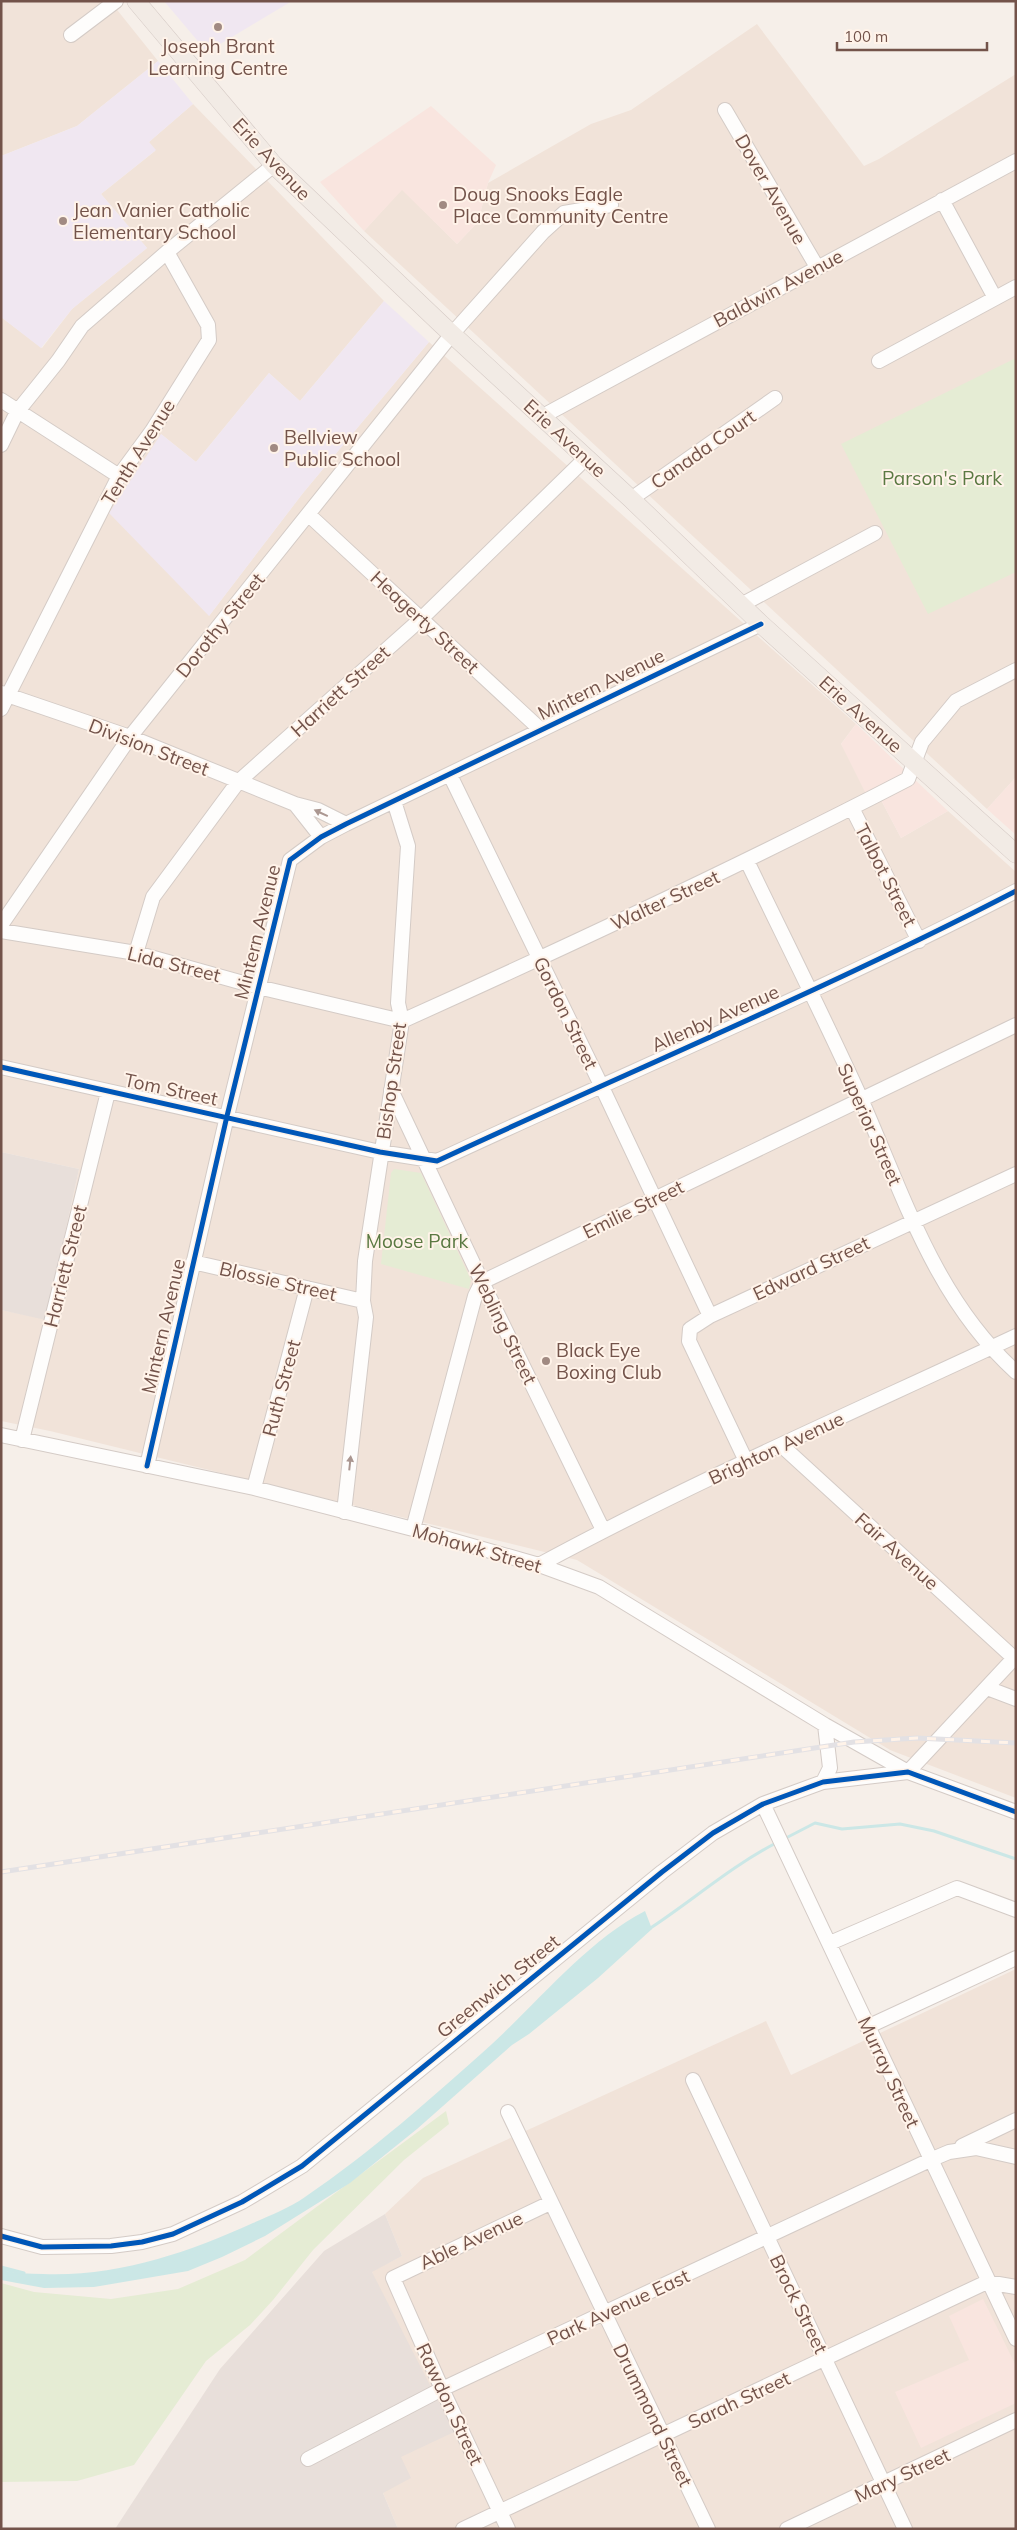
<svg xmlns="http://www.w3.org/2000/svg" width="1017" height="2530" viewBox="0 0 1017 2530" font-family="Mulish,sans-serif">
  <style>
    .residential { fill: #f1e3d9 }
    .commercial { fill: #f9e5df }
    .industrial { fill: #e8dfda }
    .education { fill: #f0e7f1 }
    .green { fill: #e5ecd4 }
    .water { fill: #cbe7e6 }
    .lines { fill: none; stroke-linecap: round; stroke-linejoin: round }
    .stream { stroke: #cbe7e6; stroke-width: 3 }
    .minor-casing { stroke: #d4cbc6; stroke-width: 16 }
    .major-casing { stroke: #d5cac5; stroke-width: 19 }
    .minor { stroke: #fefdfc; stroke-width: 14 }
    .major { stroke: #f2ebe5; stroke-width: 18 }
    .rail-casing { stroke: #e3e1e4; stroke-width: 5 }
    .rail { stroke: #fff3e9; stroke-width: 3; stroke-dasharray: 9; stroke-linecap: butt }
    .cycleway-casing { stroke: #fff3e9; stroke-width: 8 }
    .cycleway { stroke: #0057b8; stroke-width: 5 }
    .oneway { fill: #ab9791 }
    .poi-dot { fill: #a18a82; stroke: #fff3e9; stroke-width: 2 }
    .labels { text-anchor: middle; stroke-width: 4; stroke-linejoin: round; paint-order: stroke }
    .poi-label { font-size: 19px; fill: #73534a; stroke: #fff3e9; text-anchor: start }
    .street-label { font-size: 19px; fill: #73534a; stroke: #fff3e9 }
    .park-label { font-size: 19px; fill: #5a7942; stroke: #fff3e9 }
  </style>
  <rect width="100%" height="100%" fill="#f6efe9"/>
  <path class="residential" d="M1,1H110L158,61L77,126L1,156Z
    M757,24L864,166L879,159L1016,74V777L987,809L364,231L402,189L457,244L478,222L488,183L591,124L631,110Z
    M193,104L384,301L300,401L269,373L196,462L161,434L209,616L303,493L429,342L856,724L841,744L881,800L901,838L948,811L1016,872V1798L890,1750L577,1560L50,1431L1,1421V1310L46,1319L79,1169L1,1152V317L42,348L72,309L147,248L101,194L155,151L149,142Z
    M1016,1969V2529H398L383,2493L401,2457L372,2271L402,2256L385,2214L423,2178L766,2021L791,2075Z"/>
  <path class="commercial" d="M431,106L496,165L488,183L478,222L457,244L402,190L364,231L320,182Z
    M856,724L948,811L901,838L881,800L871,804L841,744Z
    M1016,777V835L987,809Z
    M983,2299L1016,2366V2403L921,2448L895,2392L969,2360L949,2316Z"/>
  <path class="industrial" d="M1,1152L79,1169L46,1320L1,1310Z
    M385,2214L402,2256L372,2272L454,2432L401,2457L411,2478L383,2493L398,2529H115L220,2369L324,2251Z"/>
  <path class="education" d="M164,1H292L207,52Z
    M158,61L193,104L149,142L156,150L101,194L147,248L72,309L41,348L1,317V156L77,126Z
    M384,301L429,342L303,493L209,616L109,513L161,434L196,462L269,373L300,401Z"/>
  <path class="green" d="M1016,358V572L928,614L841,444Z
    M394,1169L421,1173L471,1280L469,1289L381,1264L391,1173Z
    M446,2111L449,2124L404,2160L313,2250L273,2300L250,2325L206,2361L134,2465L77,2481L1,2482V2283L34,2292L111,2299L178,2289L245,2260Z"/>
  <path class="water" d="M645,1911L652,1929L598,1978L529,2034L512,2045L417,2129L350,2183L265,2236L222,2257L188,2271L94,2287L44,2288L1,2280V2270C15,2273 29,2274 43,2274C117,2277 187,2253 253,2223C271,2215 289,2208 305,2197C370,2153 433,2097 492,2044C539,2001 587,1941 645,1911Z"/>
  <g class="lines">
    <path class="stream" d="M784,1839L815,1823L842,1829L900,1824L934,1831L1016,1859
      M649,1929C692,1901 730,1867 776,1843
      M1,2267L24,2273L1,2269"/>
    <g class="minor-casing">
      <path id="minor" d="M71,35L116,1
        M725,110L817,267
        M942,200L995,298
        M879,361L1016,287
        M1,400L119,476
        M541,417L1016,161
        M1,445L17,412L58,361L82,326L167,252L274,165
        M631,499L775,398
        M309,515L541,730
        M741,605L875,533
        M1,693L130,737L295,804L318,810L346,824
        M1,709L119,476L152,431L209,340L208,325L167,252
        M450,775L601,1085L710,1316
        M295,804L321,837
        M852,808L919,941
        M747,861C785,940 825,1019 861,1099C904,1196 935,1299 1016,1372
        M1,925L130,737L452,334L543,232L564,213L611,205
        M1,931L136,953L258,987L402,1021
        M136,953L153,897L238,782L422,618L586,458
        M402,1021C573,944 742,865 908,779L922,742L956,701L1016,670
        M1,1067L380,1152L437,1161C630,1071 827,989 1016,891
        M391,1090L482,1282L603,1530
        M193,1262L363,1301
        M1,1435L254,1488L413,1529L539,1565L599,1587L825,1725L908,1772
        M22,1440L108,1092
        M781,1445L1014,1658
        M746,1461L689,1341L690,1329L710,1316L1016,1174
        M147,1466L227,1116L290,860L321,837L346,824L761,624
        M254,1488L307,1288
        M344,1512L366,1317L363,1301L365,1261L402,1021L398,1003L408,846L394,801
        M413,1529L475,1296L482,1282L1016,1025
        M539,1565C694,1481 856,1411 1016,1336
        M987,1688L1016,1699
        M908,1772L1016,1656
        M823,1782L830,1768L825,1725
        M763,1804L1016,2339
        M830,1943L957,1888L1016,1910
        M867,2027L1016,1958
        M693,2080L905,2529
        M508,2112L708,2529
        M962,2146L1016,2120
        M1,2236L42,2247L111,2246L142,2242L173,2234L242,2202L302,2166L662,1872L713,1833L763,1804L823,1782L908,1772L1016,1812
        M308,2459L442,2389L930,2160L949,2152L976,2148L1016,2157
        M463,2529L987,2282L1016,2287
        M508,2529L442,2389L393,2278L550,2203
        M787,2529L1016,2420"/>
    </g>
    <g class="major-casing">
      <path id="major" d="M136,1L274,165L441,324L631,499L761,624L1016,854"/>
    </g>
    <use href="#minor" class="minor"/>
    <use href="#major" class="major"/>
    <g class="rail-casing">
      <path id="rail" d="M1,1872L854,1742L917,1738L1016,1743"/>
    </g>
    <use href="#rail" class="rail"/>
    <g class="cycleway-casing">
      <path id="cycleway" d="M1,1067L380,1152L437,1161C630,1071 827,989 1016,891
        M147,1466L227,1116L290,860L321,837L346,824L761,624
        M1,2236L42,2247L111,2246L142,2242L173,2234L242,2202L302,2166L662,1872L713,1833L763,1804L823,1782L908,1772L1016,1812"/>
    </g>
    <use href="#cycleway" class="cycleway"/>
  </g>
  <defs><path id="oneway-solid" d="M-6-.8H1V-3.2L6.5 0L1 3.2V.8H-6Z" transform="scale(1.25)"/></defs>
  <g class="oneway">
    <use href="#oneway-solid" transform="translate(321 813) rotate(-155)"/>
    <use href="#oneway-solid" transform="translate(350 1463) rotate(-84)"/>
  </g>
  <g class="poi-dot">
    <circle cx="218" cy="27" r="5"/>
    <circle cx="443" cy="205" r="5"/>
    <circle cx="63" cy="221" r="5"/>
    <circle cx="274" cy="448" r="5"/>
    <circle cx="546" cy="1361" r="5"/>
  </g>
  <g class="labels">
    <g class="poi-label">
      <text x="218" y="53" text-anchor="middle">Joseph Brant<tspan x="218" dy="22">Learning Centre</tspan></text>
      <text x="453" y="201">Doug Snooks Eagle<tspan x="453" dy="22">Place Community Centre</tspan></text>
      <text x="73" y="217">Jean Vanier Catholic<tspan x="73" dy="22">Elementary School</tspan></text>
      <text x="284" y="444">Bellview<tspan x="284" dy="22">Public School</tspan></text>
      <text x="556" y="1357">Black Eye<tspan x="556" dy="22">Boxing Club</tspan></text>
    </g>
    <g class="street-label">
      <text transform="translate(272 159) rotate(47)" y="7">Erie Avenue</text>
      <text transform="translate(771 189) rotate(60)" y="7">Dover Avenue</text>
      <text transform="translate(778 288) rotate(-28)" y="7">Baldwin Avenue</text>
      <text transform="translate(565 438) rotate(43)" y="7">Erie Avenue</text>
      <text transform="translate(703 449) rotate(-35)" y="7">Canada Court</text>
      <text transform="translate(138 452) rotate(-58)" y="7">Tenth Avenue</text>
      <text transform="translate(425 622) rotate(43)" y="7">Heagerty Street</text>
      <text transform="translate(220 625) rotate(-51)" y="7">Dorothy Street</text>
      <text transform="translate(601 684) rotate(-26)" y="7">Mintern Avenue</text>
      <text transform="translate(340 691) rotate(-42)" y="7">Harriett Street</text>
      <text transform="translate(861 714) rotate(42)" y="7">Erie Avenue</text>
      <text transform="translate(149 747) rotate(21)" y="7">Division Street</text>
      <text transform="translate(886 875) rotate(63)" y="7">Talbot Street</text>
      <text transform="translate(665 900) rotate(-25)" y="7">Walter Street</text>
      <text transform="translate(257 932) rotate(-76)" y="7">Mintern Avenue</text>
      <text transform="translate(174 964) rotate(14)" y="7">Lida Street</text>
      <text transform="translate(566 1013) rotate(64)" y="7">Gordon Street</text>
      <text transform="translate(715 1018) rotate(-24)" y="7">Allenby Avenue</text>
      <text transform="translate(391 1081) rotate(-82)" y="7">Bishop Street</text>
      <text transform="translate(171 1089) rotate(12)" y="7">Tom Street</text>
      <text transform="translate(870 1124) rotate(66)" y="7">Superior Street</text>
      <text transform="translate(633 1209) rotate(-26)" y="7">Emilie Street</text>
      <text transform="translate(65 1266) rotate(-76)" y="7">Harriett Street</text>
      <text transform="translate(811 1268) rotate(-25)" y="7">Edward Street</text>
      <text transform="translate(278 1281) rotate(13)" y="7">Blossie Street</text>
      <text transform="translate(503 1324) rotate(64)" y="7">Webling Street</text>
      <text transform="translate(163 1326) rotate(-77)" y="7">Mintern Avenue</text>
      <text transform="translate(281 1388) rotate(-75)" y="7">Ruth Street</text>
      <text transform="translate(776 1448) rotate(-25)" y="7">Brighton Avenue</text>
      <text transform="translate(477 1548) rotate(16)" y="7">Mohawk Street</text>
      <text transform="translate(897 1551) rotate(42)" y="7">Fair Avenue</text>
      <text transform="translate(498 1986) rotate(-39)" y="7">Greenwich Street</text>
      <text transform="translate(889 2072) rotate(65)" y="7">Murray Street</text>
      <text transform="translate(471 2240) rotate(-25)" y="7">Able Avenue</text>
      <text transform="translate(799 2304) rotate(64)" y="7">Brock Street</text>
      <text transform="translate(618 2307) rotate(-25)" y="7">Park Avenue East</text>
      <text transform="translate(739 2400) rotate(-25)" y="7">Sarah Street</text>
      <text transform="translate(450 2404) rotate(65)" y="7">Rawdon Street</text>
      <text transform="translate(653 2415) rotate(64)" y="7">Drummond Street</text>
      <text transform="translate(902 2475) rotate(-25)" y="7">Mary Street</text>
    </g>
    <g class="park-label">
      <text x="942" y="485">Parson's Park</text>
      <text x="417" y="1248">Moose Park</text>
    </g>
  </g>
  <rect width="1017" height="2530" fill="none" stroke="#73534a" stroke-width="5"/>
  <path d="M837 42v8h150v-8" fill="none" stroke="#73534a" stroke-width="2.5"/>
  <text x="844" y="42" font-size="15" fill="#73534a" stroke="#fff3e9" stroke-width="4" paint-order="stroke">100 m</text>
</svg>
